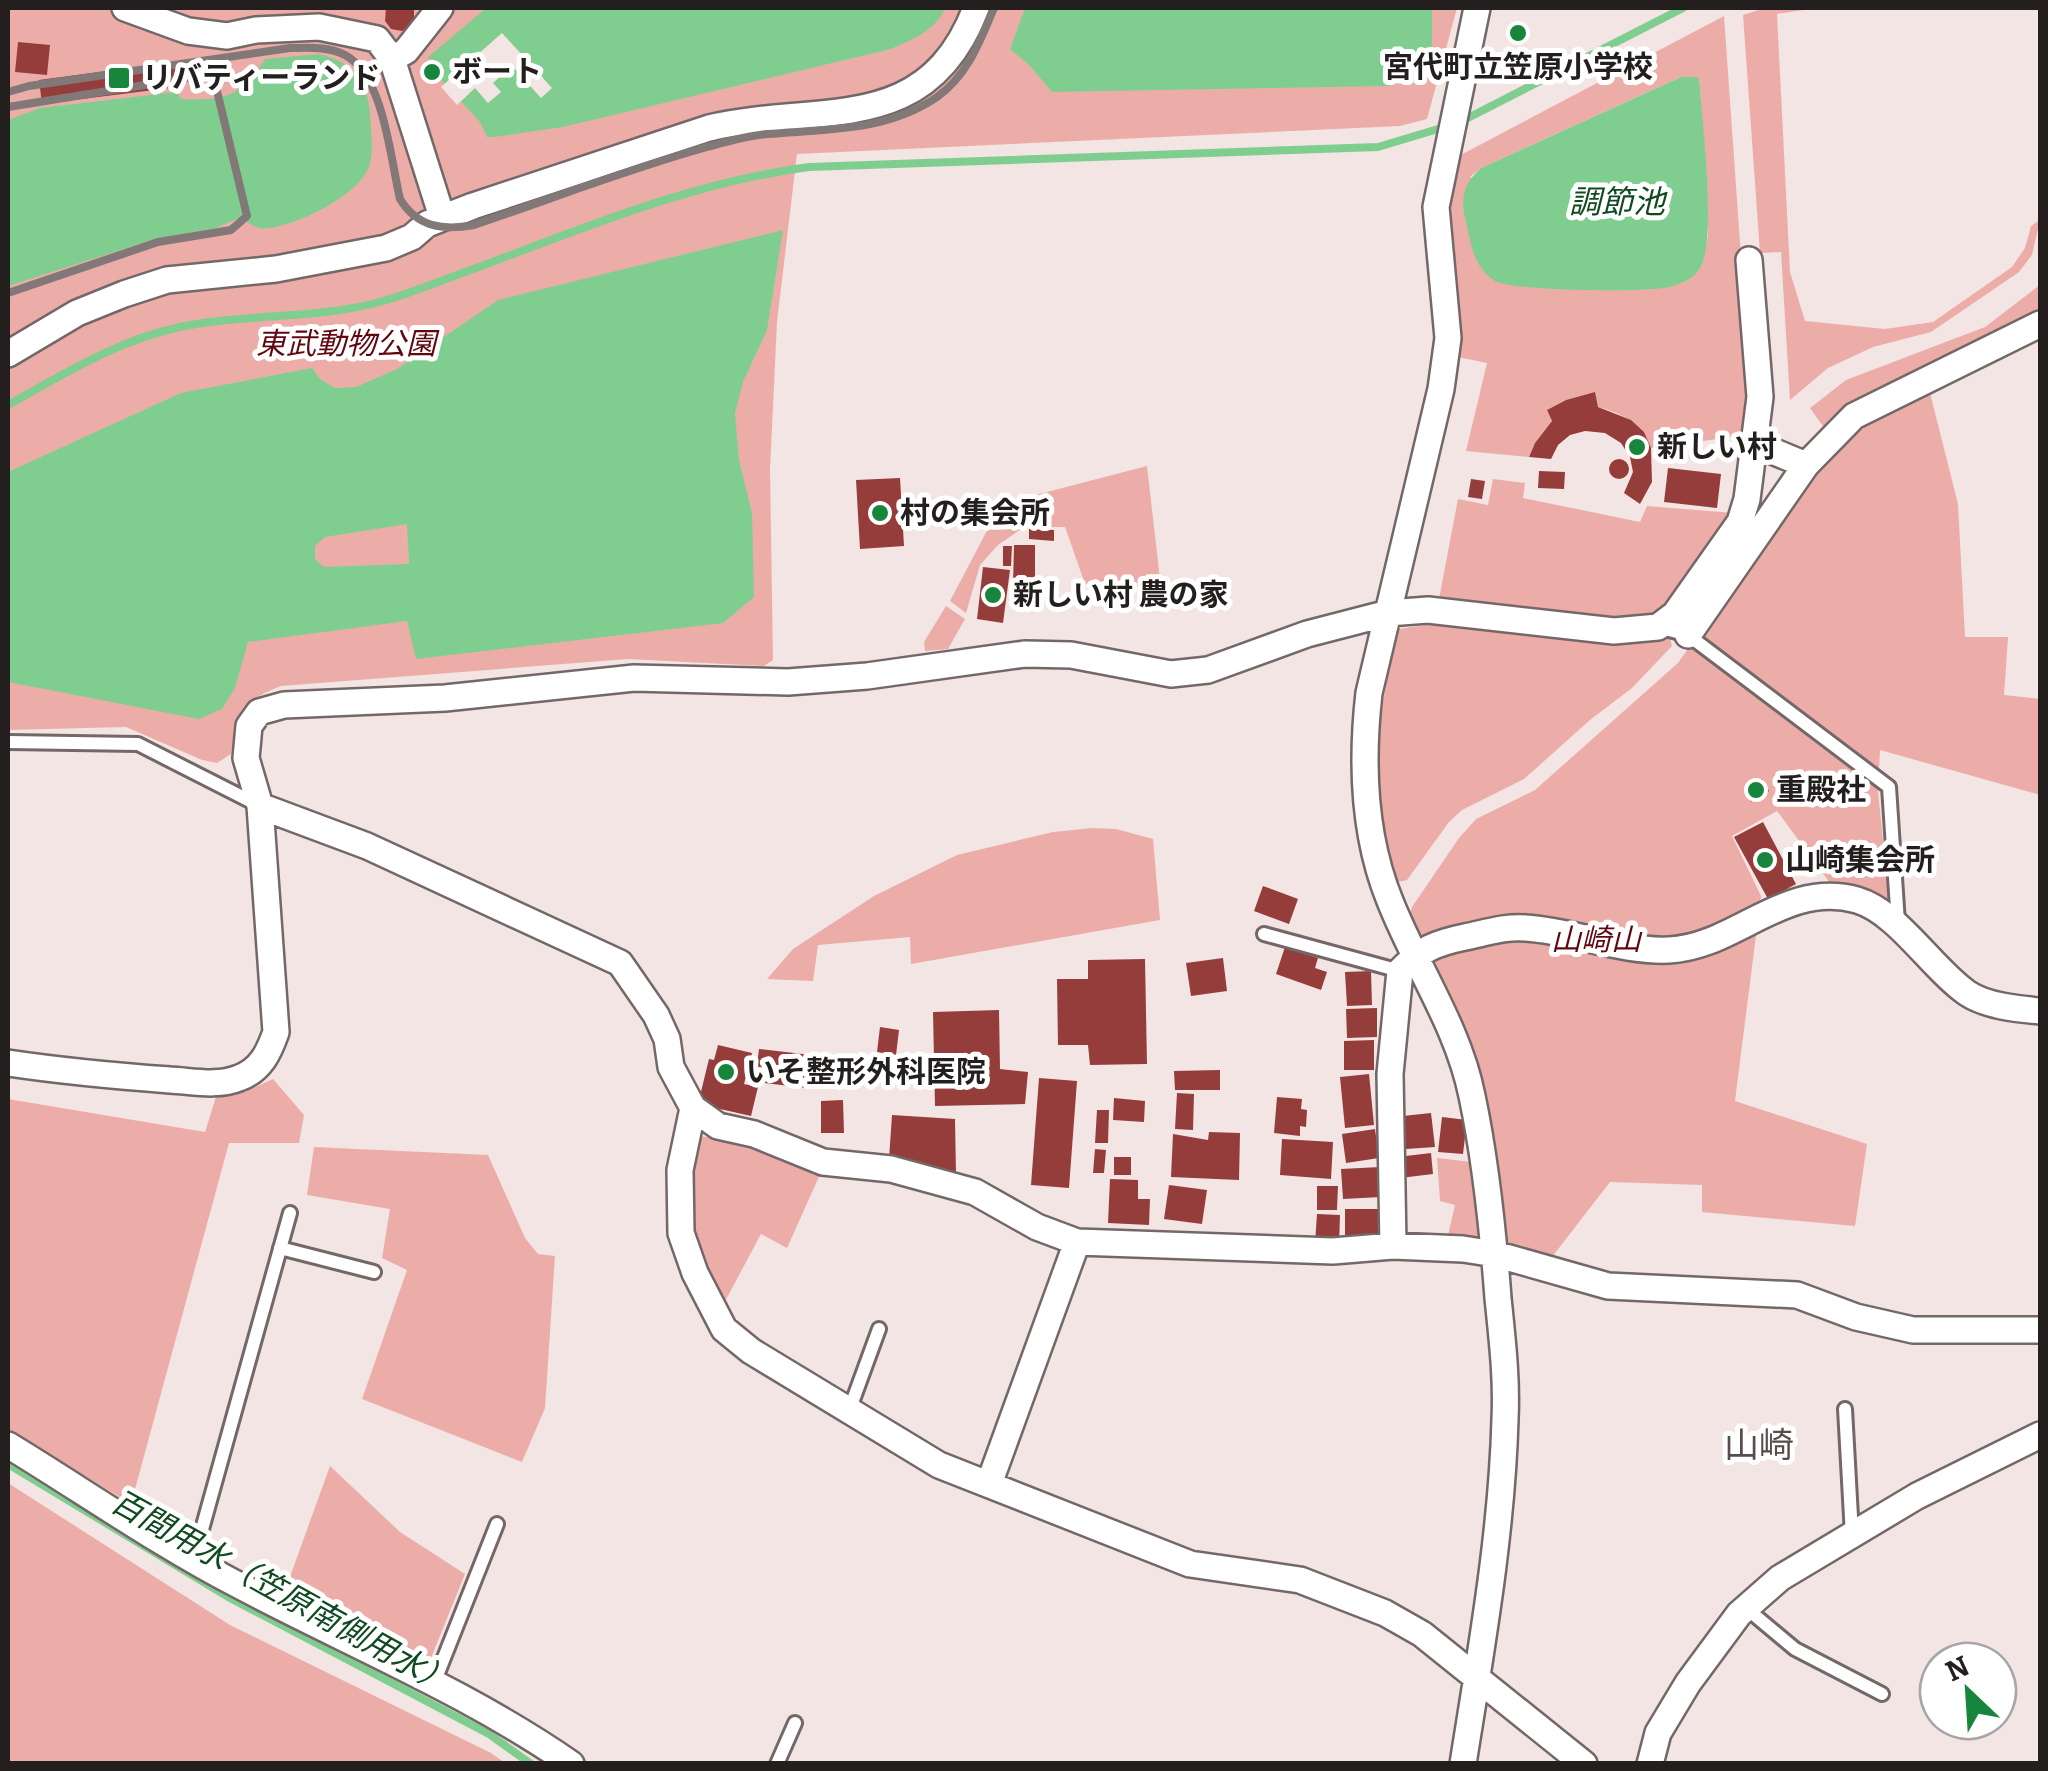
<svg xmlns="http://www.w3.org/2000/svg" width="2048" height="1771" viewBox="0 0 2048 1771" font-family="Bitter,'Noto Sans JP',serif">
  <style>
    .green { fill: #ecada9; fill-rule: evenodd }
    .water { fill: #80ce8f; fill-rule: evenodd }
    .pier { fill: #f3e5e4 }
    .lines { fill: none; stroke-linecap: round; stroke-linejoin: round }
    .stream { stroke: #80ce8f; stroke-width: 8 }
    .building { fill: #943d3b }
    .lane-casing { stroke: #736867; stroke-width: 18 }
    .street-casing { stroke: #736867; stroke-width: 30 }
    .lane { stroke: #fff; stroke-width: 12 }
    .street { stroke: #fff; stroke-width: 25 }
    .rail { stroke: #817877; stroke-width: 8 }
    .poi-dot { fill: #17853c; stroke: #fff; stroke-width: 4 }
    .labels { text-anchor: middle; stroke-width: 10; stroke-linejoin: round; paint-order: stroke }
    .poi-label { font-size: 30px; font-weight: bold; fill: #231f1e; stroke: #fff; text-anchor: start }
    .park-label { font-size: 30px; font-style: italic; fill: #600710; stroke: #fff }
    .water-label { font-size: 32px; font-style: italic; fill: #114a21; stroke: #fff }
    .quarter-label { font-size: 35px; fill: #584d4c; stroke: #fff }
  </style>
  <rect width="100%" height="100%" fill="#f3e5e4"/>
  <path class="green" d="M8,8H1457L1427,119L1400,126L797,154L777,322L770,469L773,660L764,666L628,659L281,686C238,704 238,708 231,754L217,763L202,760L126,727L8,730Z
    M1765,8H1818L1777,14L1790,272L1805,321L1885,329L1933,322L2012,267L2025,248L2031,226L2040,220L2032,255L2019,272L1931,332L1873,347L1828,368L1790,400L1781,252L1760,253L1743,15Z
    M1724,16L1751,398L1747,435L1651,448C1640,423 1624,414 1598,407L1594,393L1566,400L1547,410L1552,421L1535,443L1529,457L1466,451L1487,363L1458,357C1464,306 1443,257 1447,205C1448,190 1453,173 1455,158ZM1681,77L1700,87L1708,235L1701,267L1470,177L1481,168Z
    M2040,285V315L1825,429L1810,408L1846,380L1985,327Z
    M1930,393L1958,504L1965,637H2008L2004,695L2040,699V795L1880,750L1878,791L1889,901L1882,906L1833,887L1777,811L1732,836L1761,896L1735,1101L1867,1144L1855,1226L1702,1212V1185L1610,1182L1552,1257L1511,1250L1504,1244L1489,1123L1407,923L1412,907L1459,838L1476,819L1535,790L1678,663L1813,471L1846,438L1874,417Z
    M1147,466L1161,588L1085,584L1065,527H1024L998,545L980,565L966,613L950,601L1001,504Z
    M1493,479L1525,483L1523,498L1640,522L1647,506L1734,513L1666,609C1626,633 1490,605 1439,599L1458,499L1488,505Z
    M946,606L965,619L948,649L925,651L924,642Z
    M1439,623L1661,635L1670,639L1672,646L1632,688L1590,720L1524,779L1462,810L1449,822L1407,880L1398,882C1366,797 1376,714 1399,629Z
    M1092,828L1116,829L1153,839L1160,920L911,964L910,937L818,945L813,981L767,979L793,949L874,896L957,855L1053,832Z
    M273,1079L304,1115L299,1143H229L131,1504L8,1429V1099L205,1132L216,1097L247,1091Z
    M698,1136L759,1143L822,1170L787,1248L761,1234L722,1307L691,1233L689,1171Z
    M314,1147L488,1155L525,1238L538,1254L555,1256L545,1408L522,1462L362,1399L407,1270L382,1258L390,1209L307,1195Z
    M1437,1158L1472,1162L1482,1234L1476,1240H1447L1455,1205L1440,1201Z
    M330,1466L400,1532L465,1574L429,1663L287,1585Z
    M8,1483L230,1625L491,1753L505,1763H8Z"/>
  <path class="water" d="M486,8H945C936,30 912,40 891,49L563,127L494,137H487L480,122L439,78L440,62L427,58Z
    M1025,8H1432V45L1423,70L1389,86L1052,92L1030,66L1010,49Z
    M319,54C361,64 370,88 371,129C372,141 373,158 368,169C356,196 298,225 269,228C257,230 249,224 241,217L216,228L158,238L8,286V120L40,108L176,92L181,99C226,101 240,97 265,59Z
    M1681,77H1698L1700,87C1702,123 1717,240 1700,268C1695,278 1679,285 1669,287C1646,293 1511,291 1495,281C1473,267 1471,244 1466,222C1460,199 1463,184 1481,168Z
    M783,230L767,330L743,382L735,413L739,460L752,513L754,597L723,623L416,659L407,621L248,642L235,688L222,709L199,719L8,682V472L181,393L312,368L320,379L335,388L356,387L397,369L498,300ZM407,524L409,564L324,567L315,559V546L325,537Z"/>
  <path class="pier" d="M502,33L552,88L541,98L512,66L493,83L501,92L488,103L475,88L457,105L441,87Z"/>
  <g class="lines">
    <path class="stream" d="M1462,121L1683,8
      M8,405C62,375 118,340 180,327C246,313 317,320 383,301C414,292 445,279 476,268C584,228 693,182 809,167L1378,147L1448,126
      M8,1464L230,1598L489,1734L531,1764"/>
  </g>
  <path class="building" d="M386,8H414V23L402,31L391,29L385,21Z
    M18,42L50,45L47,75L15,72Z
    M175,62L178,87L42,104L39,80Z
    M1595,392L1598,407L1631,420L1644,432L1651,448L1652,482L1640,504L1624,493L1633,472L1630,457L1621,443L1605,433L1585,431L1570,435L1558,445L1551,459L1529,457L1535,443L1552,421L1547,410L1566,400Z
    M1609 469a10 10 0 1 1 20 0a10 10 0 1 1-20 0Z
    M1668,468L1721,474L1717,508L1664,502Z
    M1539,471L1565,472L1564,489L1538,488Z
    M900,478L904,546L860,549L856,480Z
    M1471,479L1485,481L1482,499L1468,497Z
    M1029,529L1054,530V541L1029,539Z
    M1014,545H1035V586L1013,585Z
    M1003,546H1012L1011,566H1003Z
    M983,567L1010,570L1003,623L977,619Z
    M1762,779L1769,791L1751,802L1744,790Z
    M1763,822L1796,884L1768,899L1734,837Z
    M1263,886L1298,899L1289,924L1254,911Z
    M1285,947L1318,958L1315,968L1327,972L1321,990L1276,974Z
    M1223,958L1227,991L1191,996L1186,963Z
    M1145,959L1147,1064L1090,1065L1088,1045H1058L1057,979H1088V960Z
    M1371,971L1372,1005L1347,1006L1345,972Z
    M1377,1008V1037L1347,1038L1346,1009Z
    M999,1010L1000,1069L1028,1072L1025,1104L935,1106L933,1012Z
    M880,1027L899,1030L896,1055L877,1052Z
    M1374,1040V1070H1344V1041Z
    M718,1045L752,1053L744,1084L758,1087L751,1116L698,1104L709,1059L714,1060Z
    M759,1049L820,1056L816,1089L755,1082Z
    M1220,1070V1090H1175L1174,1071Z
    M1369,1074L1374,1125L1345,1128L1340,1077Z
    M1039,1078L1077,1081L1069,1188L1031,1185Z
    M1177,1093L1194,1094L1193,1130L1175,1129Z
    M1277,1097L1302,1099L1301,1109L1307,1110L1306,1127L1300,1126V1136L1274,1133Z
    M1114,1098L1145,1101L1144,1122L1113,1120Z
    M843,1100L844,1133H821V1101Z
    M1097,1110H1109L1108,1143H1095Z
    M1431,1113L1435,1147L1406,1149L1403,1116Z
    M892,1115L955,1119L956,1175L889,1159Z
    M1442,1117L1467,1120L1463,1154L1438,1152Z
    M1375,1129L1379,1158L1346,1163L1342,1134Z
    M1209,1132L1240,1133L1239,1180L1171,1177L1173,1134L1208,1140Z
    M1282,1139L1333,1142L1331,1179L1280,1175Z
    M1095,1149L1106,1150L1104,1173H1093Z
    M1431,1153L1433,1174L1400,1178L1397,1157Z
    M1114,1157H1131V1175H1114Z
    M1380,1167L1381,1197L1343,1199L1341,1169Z
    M1110,1179L1138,1180V1199H1150L1149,1225L1108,1223Z
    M1169,1185L1207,1190L1202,1224L1164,1219Z
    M1317,1186H1338L1337,1210H1317Z
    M1345,1209H1381V1237H1345Z
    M1317,1214L1340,1215L1339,1245L1315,1244Z"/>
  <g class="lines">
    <g class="lane-casing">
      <path id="lane" d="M1658,627L1688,635L1889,787L1898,923
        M8,742L138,744L260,806
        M1264,934L1400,971
        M280,1248L374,1272
        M1845,1409L1852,1535
        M849,1411L879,1329
        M194,1558L290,1213
        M1746,1608L1795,1649L1882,1694
        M434,1683L497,1524
        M777,1764L795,1723"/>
    </g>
    <g class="street-casing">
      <path id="street" d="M125,8L188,31L227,36L256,30L319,27L377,39L392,59L442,217
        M392,59L406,51L440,8
        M8,354L77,313L124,294L167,280L276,269L386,248L412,237L427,224L473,206L709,128C819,102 926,139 976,8
        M1753,443L1806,465
        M1688,635L1806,465L1854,416L2040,324
        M260,806L367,846L620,963L656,1015L667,1039L671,1067L693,1108L718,1126L754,1134L823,1162L891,1169L975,1192L1037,1227L1077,1242L1333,1251L1393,1246L1463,1249L1495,1254L1608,1286L1797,1295L1856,1317L1913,1330H2040
        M8,1063C62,1071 115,1076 170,1080C192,1081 217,1087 239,1078C261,1070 269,1052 276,1032L260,806L246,758L249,726L259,712L284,705L445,698L634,678L788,682L867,676L1025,654L1071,655L1171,674L1208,670L1307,634L1388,613L1428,610L1614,631L1658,627L1675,614L1740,522L1747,499L1760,397L1749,260
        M693,1108L680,1170L681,1233L695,1273L724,1329L751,1351L939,1465L1190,1564L1300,1580L1385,1613L1422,1634L1584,1764
        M1393,1246L1390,1074L1400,971C1421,949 1436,943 1465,937C1485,933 1506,926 1526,928C1574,931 1620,952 1669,950C1736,947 1784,880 1857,900C1898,912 1932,969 1967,993C1986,1006 2018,1009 2040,1011
        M8,1445C85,1492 162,1546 242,1587C352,1645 469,1693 571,1764
        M989,1484L1077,1242
        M1463,1764C1481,1650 1502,1533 1505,1419C1507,1378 1502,1338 1498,1298C1493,1231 1486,1162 1472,1096C1458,1026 1416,967 1390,901C1363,835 1361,763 1369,693L1441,389L1448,338L1436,207L1477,8
        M1650,1764L1658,1733L1688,1683L1739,1614L1780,1578L1917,1496L2040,1435"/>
    </g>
    <use href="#lane" class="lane"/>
    <use href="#street" class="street"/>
    <path class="rail" d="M8,92L29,86L290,48C308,48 328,46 345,55C384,76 390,157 400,199C417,227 443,231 474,225C551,199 628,169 707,147C726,142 747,136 767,134C826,129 886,132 937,97C968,75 980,41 994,8
      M8,107L194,77
      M8,293L158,242L231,230L247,216L216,87C208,73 196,71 180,73"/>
  </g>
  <g class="poi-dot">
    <circle cx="1518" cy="33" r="10"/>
    <circle cx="432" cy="72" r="10"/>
    <rect x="107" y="66" width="24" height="24" rx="5"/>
    <circle cx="1637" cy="447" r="10"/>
    <circle cx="880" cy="513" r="10"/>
    <circle cx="993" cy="595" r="10"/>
    <circle cx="1756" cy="790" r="10"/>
    <circle cx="1765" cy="860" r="10"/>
    <circle cx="726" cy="1072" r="10"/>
  </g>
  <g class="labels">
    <g class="poi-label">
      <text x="1518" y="77" text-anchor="middle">宮代町立笠原小学校</text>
      <text x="452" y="82">ボート</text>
      <text x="142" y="88">リバティーランド</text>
      <text x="1657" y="457">新しい村</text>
      <text x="900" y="523">村の集会所</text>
      <text x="1013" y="605">新しい村 農の家</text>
      <text x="1776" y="800">重殿社</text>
      <text x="1785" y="870">山崎集会所</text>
      <text x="746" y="1082">いそ整形外科医院</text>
    </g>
    <g class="park-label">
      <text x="346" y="354">東武動物公園</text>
      <text x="1596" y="950">山崎山</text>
    </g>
    <g class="water-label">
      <text x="1617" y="213">調節池</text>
      <text transform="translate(282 1592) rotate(29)" y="11">百間用水（笠原南側用水）</text>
    </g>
    <g class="quarter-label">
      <text x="1759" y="1457">山崎</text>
    </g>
  </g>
  <rect width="2048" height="1771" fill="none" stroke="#231f1e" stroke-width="20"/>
  <g transform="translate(1968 1691) rotate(335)"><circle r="48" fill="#ffffff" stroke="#a7a5a5" stroke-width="2.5"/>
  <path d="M0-8L18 38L0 25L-18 38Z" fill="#17853c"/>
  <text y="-15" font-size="28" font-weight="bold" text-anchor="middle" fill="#231f1e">N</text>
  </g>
</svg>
